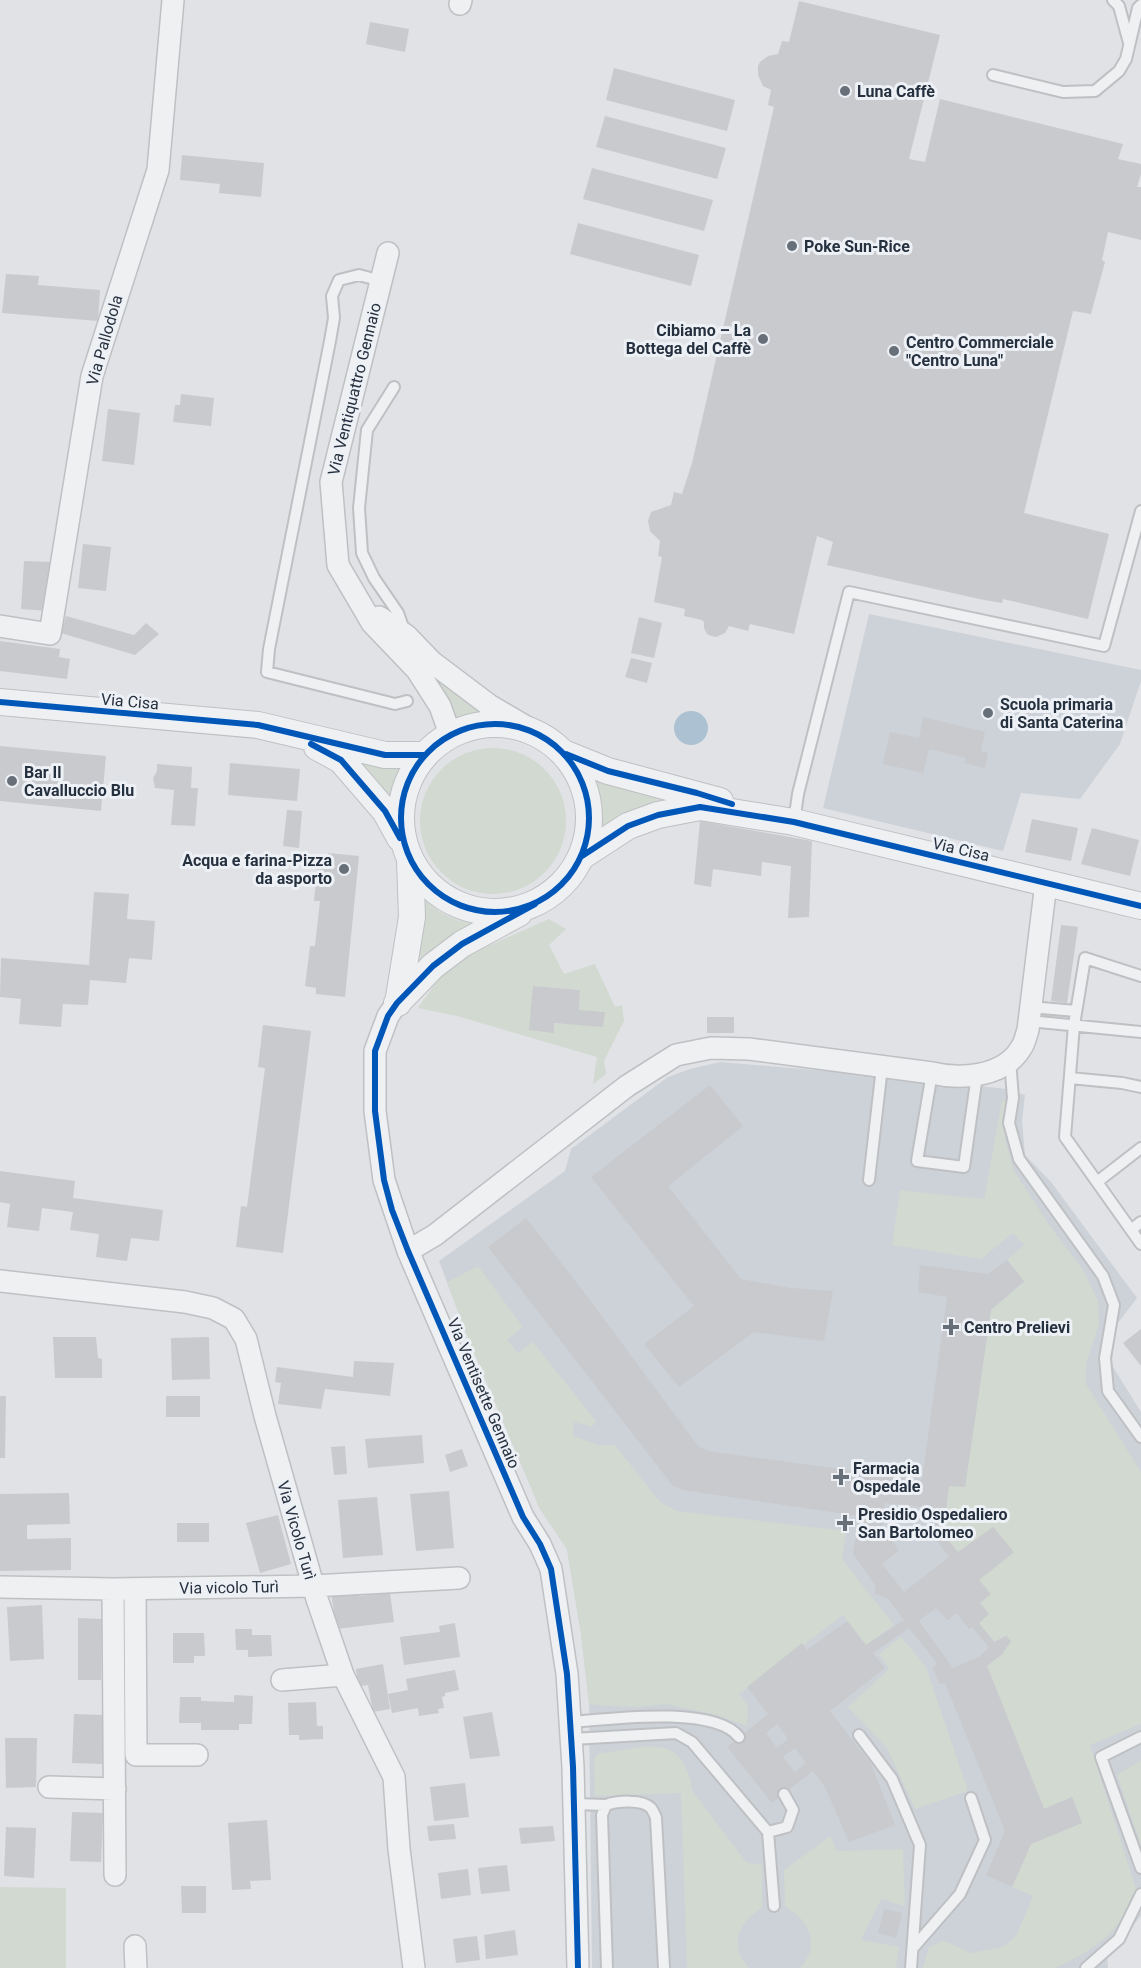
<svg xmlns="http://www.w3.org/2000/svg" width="1141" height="1968" viewBox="0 0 1141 1968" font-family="Roboto,sans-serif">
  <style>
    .built { fill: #cdd2d9 }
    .green { fill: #d1d9d0; fill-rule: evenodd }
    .water { fill: #acc1d2 }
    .building { fill: #c8cacd; fill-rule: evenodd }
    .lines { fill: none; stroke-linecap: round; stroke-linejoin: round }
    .service-casing { stroke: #bec0c3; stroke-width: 14 }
    .minor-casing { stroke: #bec0c3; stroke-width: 24 }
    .tertiary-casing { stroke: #bec0c3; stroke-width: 28 }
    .service { stroke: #eff0f2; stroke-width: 10 }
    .minor { stroke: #eff0f2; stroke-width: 21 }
    .tertiary { stroke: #eff0f2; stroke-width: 26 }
    .cycleway-casing { stroke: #edf1f6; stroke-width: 10 }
    .cycleway { stroke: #0057b8; stroke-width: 6 }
    .poi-dot { fill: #676f79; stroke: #edf1f6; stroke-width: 2 }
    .labels { text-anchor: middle; stroke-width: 6; stroke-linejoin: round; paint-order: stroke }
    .poi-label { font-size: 16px; font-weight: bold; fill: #26313f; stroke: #edf1f6; text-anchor: start }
    .street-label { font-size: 16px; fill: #26313f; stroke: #edf1f6 }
  </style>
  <rect width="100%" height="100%" fill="#e0e2e5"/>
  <path class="built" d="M869,614L1141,670V681L1120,744L1080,799L1021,793L1003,851L823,808Z
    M720,1062L930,1080L1006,1089L1025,1095L1022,1121L1025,1155L1051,1182L1137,1298L1100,1346L1141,1412V1916L1107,1956L1108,1968H592L589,1703L581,1634L567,1549L540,1509L470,1343L439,1261L565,1171L571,1149L668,1077L690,1069Z"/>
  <path class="green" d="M426,667L488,713L452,724Z
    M420 821a73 73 0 1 1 146 0a73 73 0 1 1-146 0Z
    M345,754L382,767L401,769L388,801Z
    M586,770L695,799L600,839C602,814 596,793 586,770Z
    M423,897C441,916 454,920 479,926L407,984Z
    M549,919L566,929L549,945L564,974L595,964L615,1007L622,1005L624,1021L604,1061L606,1074L593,1084L597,1057L457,1016L418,1008L440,977L470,954ZM534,986L580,990L579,1010L604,1012L603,1026L554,1023V1033Z
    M1002,1100L1012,1102L1005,1138L1013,1169L1049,1225L1083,1270L1098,1301L1099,1324L1086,1363V1384L1141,1472V1724L1090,1745L1137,1892C1130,1904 1123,1918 1114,1929C1099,1946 1076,1958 1055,1968H923L929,1947L944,1941L971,1953L1003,1947L1016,1936L1033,1896L1012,1887L1031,1844L1082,1823L1072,1797L1044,1809L987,1666L1002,1654L1011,1641L1006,1636L994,1642L979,1623L989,1614L980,1603L979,1580L1014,1552H958L943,1534L949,1486H965L991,1310L1024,1282L1007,1260L1024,1245L1013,1233L981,1259L892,1245L900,1190L984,1199Z
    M478,1266L523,1327L507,1340L518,1353L533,1342L596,1421L592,1427L574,1422L573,1436L599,1445H615L659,1501L676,1511L846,1531L842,1559L894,1625L866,1645L843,1615L739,1694L748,1706L747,1726L717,1715L666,1704L639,1707L594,1705L589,1703L581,1634L567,1549L540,1509L470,1343L447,1282Z
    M901,1637L926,1667L968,1791L915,1809L887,1748L848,1707L889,1669L879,1654Z
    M647,1746C654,1747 662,1747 668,1749C683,1755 691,1776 692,1790L747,1863L762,1864V1908C739,1921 728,1947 749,1968H687L681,1793L595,1796L594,1760L597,1754Z
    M1141,1760V1845L1117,1775Z
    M830,1836L837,1851L903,1849L905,1906L881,1899L861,1940L899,1947L896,1968H800C821,1945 810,1920 785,1907L784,1870Z
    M0,1887L66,1888V1968H0Z"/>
  <path class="water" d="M674 728a17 17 0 1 1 34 0a17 17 0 1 1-34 0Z"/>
  <path class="building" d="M799,1L940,35L909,159L925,162L940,99L1123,144L1118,159L1141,164V174L1137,187H1141V240L1108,232L1102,260L1105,262L1091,314L1073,311L1024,513L1109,534L1088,619L1003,599L1002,603L984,600L827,565L833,542L817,536L794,634L750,624L748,631L729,626L725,633L716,637L711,636L707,634L704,628V622L702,620L684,616L685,609L654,602L662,557L658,556L660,541L650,531L648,521L651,512L671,505L674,492L682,494L692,463L774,107L768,105L771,90L763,86L758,75V66L760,62L768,56L778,54L782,41L789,42Z
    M370,22L409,29L405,52L366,44Z
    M614,68L735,100L727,131L606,100Z
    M605,116L726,148L717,179L596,147Z
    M182,155L264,163L261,197L219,193L220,184L180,180Z
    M592,168L713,200L704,231L583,199Z
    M578,223L699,255L691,286L570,254Z
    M6,274L39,276L38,285L100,290L98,321L2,313Z
    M181,394L214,398L211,426L173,422L175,405H180Z
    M108,409L140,413L134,465L102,461Z
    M83,544L111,547L106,591L78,588Z
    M24,561L51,562L48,611L21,609Z
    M66,616L134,635L146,623L159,634L135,655L61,633Z
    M639,617L662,623L654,658L631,653Z
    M0,641L60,649L59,657L70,659L67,679L0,671Z
    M631,658L652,663L647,683L625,677Z
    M923,717L985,732L981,751L988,753L985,768L964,763L966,758L929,749L923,773L883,764L890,732L919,738Z
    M0,746L106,756L101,811L0,801Z
    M230,763L300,769L297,801L228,795Z
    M157,764L192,767L191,788H198L195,826L171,825L174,790L155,788L153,778L157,771Z
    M287,810L302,811L299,848L283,846Z
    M1032,819L1078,828L1071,861L1025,852Z
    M700,821L812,841L809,917L788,918L791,866L762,862L761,876L713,869L711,887L694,884Z
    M1092,828L1139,840L1130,876L1081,864Z
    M328,853L359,856L345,997L316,994V988L305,986L310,946H315L320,901H314L318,859L327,860Z
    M94,892L129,894L127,919L155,921L152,960L129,958L126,983L90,980L88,1005L63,1004L61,1027L19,1024L21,999L0,997L1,958L89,965Z
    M1061,925L1078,927L1067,1003L1051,1001Z
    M533,986L580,990L579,1010L605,1012L603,1027L554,1023V1033L529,1030Z
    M707,1017H734V1033H707Z
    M263,1025L311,1031L283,1253L236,1247L241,1206L247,1207L265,1068L258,1067Z
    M710,1085L743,1126L668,1186L741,1279L791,1288L833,1291L824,1341L754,1332L679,1387L644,1344L694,1306L591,1177Z
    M0,1171L75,1181L73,1198L163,1210L159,1241L131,1238L127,1261L96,1257L99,1234L70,1230L73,1212L42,1208L39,1231L7,1227L10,1204L0,1202Z
    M526,1218L587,1296L698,1446L707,1451L922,1480L947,1297L918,1292L920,1265L988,1274L1007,1260L1024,1281L991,1310L965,1487L949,1486L943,1534L958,1552L993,1527L1014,1552L979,1580L991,1594L980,1603L989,1614L979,1623L994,1642L1006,1636L1011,1641L1002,1654L987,1666L1044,1809L1072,1797L1082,1823L1031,1844L1012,1887L986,1875L1005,1831L945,1683L940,1684L933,1669L937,1663L909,1628L873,1653L885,1668L830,1711L871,1764L895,1825L849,1842L825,1787L813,1771L772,1803L727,1747L768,1714L747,1687L802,1643L807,1650L847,1621L866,1645L904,1620L888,1599L874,1593L876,1586L853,1554L859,1516L683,1490L673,1486L488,1247ZM885,1503L935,1508L934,1537L949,1557L904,1592L882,1564L899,1550L882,1528ZM936,1608L948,1620L956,1613L969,1629L972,1627L989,1647L979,1657L953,1668L919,1621ZM777,1724L788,1739L777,1748L766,1733ZM795,1748L806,1763L795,1772L783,1757Z
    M1141,1329V1366L1123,1343Z
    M53,1337H96L98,1358L102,1359V1378H55Z
    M209,1337L210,1379L172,1380L171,1338Z
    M354,1361L394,1363L390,1396L325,1389L321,1409L278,1404L281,1383L275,1382L277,1367L353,1377Z
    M0,1396H6L5,1458H0Z
    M166,1396H200V1417H166Z
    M422,1435L424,1463L368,1468L365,1439Z
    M345,1446L347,1474L334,1475L331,1447Z
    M462,1449L468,1466L450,1472L445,1455Z
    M449,1491L454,1548L416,1551L410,1494Z
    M69,1493L70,1524L27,1525V1539L71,1538V1570L0,1571V1494Z
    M377,1497L383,1555L343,1558L338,1500Z
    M278,1515L291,1564L260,1573L246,1523Z
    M177,1523H209V1542H177Z
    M357,1589L359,1596L390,1593L394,1622L337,1629L331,1594Z
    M42,1605L44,1659L10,1661L7,1607Z
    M78,1618L102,1619L101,1680H78Z
    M455,1623L460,1657L404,1665L400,1637L440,1632L439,1626Z
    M235,1629H252V1635H271L272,1656L248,1657V1650H236Z
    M173,1633H204L205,1656H194V1663H173Z
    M383,1664L390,1709L373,1712L368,1685L353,1687L352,1677L357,1676L356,1669Z
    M455,1670L459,1690L445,1693V1696L442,1697L444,1708L438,1709L439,1713L419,1716L418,1708L392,1713L388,1694L408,1690L406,1679Z
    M234,1695L253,1696L252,1724H239V1730H201V1723H179L180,1697H201V1701L234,1702Z
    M316,1702L317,1726H323V1739L299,1740V1735H289L288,1703Z
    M492,1712L500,1756L470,1759L463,1717Z
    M74,1714L104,1715L102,1764L72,1763Z
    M5,1738H37L36,1787L6,1788Z
    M465,1783L469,1817L434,1821L430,1787Z
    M72,1812L103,1813L101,1862L70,1861Z
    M267,1820L271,1880L250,1881L251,1889L232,1890L228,1823Z
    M454,1824L456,1839L429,1841L427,1826Z
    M553,1826L555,1841L521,1844L519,1828Z
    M6,1827L36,1828L34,1878L4,1876Z
    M507,1865L510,1891L481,1894L478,1868Z
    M468,1869L471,1895L441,1899L438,1873Z
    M181,1886H206V1913H182Z
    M884,1909L902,1913L896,1938L878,1933Z
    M515,1930L518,1955L486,1959L484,1935Z
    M477,1936L480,1960L456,1963L453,1939Z"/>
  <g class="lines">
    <g class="service-casing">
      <path id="service" d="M1113,0L1119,6L1129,43
        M993,75L1063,92L1095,91L1119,71L1126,59L1138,8L1141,5
        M381,281L359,275L339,280L332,296L334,318L330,341L269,649L267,672L395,704L407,701
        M394,387L367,430L359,508L362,553L374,578L398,613L404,630
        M794,822L798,794L849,592L1104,646L1141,511
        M1141,976L1085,958L1074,1025L1065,1137L1141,1244
        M1030,1007L1076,1011
        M1029,1021L1141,1032
        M1010,1060L1013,1098L1009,1123L1019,1159L1103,1276L1114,1305L1105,1358L1108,1391L1141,1437
        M932,1073L917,1161L964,1167L977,1075
        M1070,1078L1122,1083L1141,1087
        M869,1180L882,1067
        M1097,1182L1141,1148
        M1131,1230L1141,1222
        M571,1722C609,1719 714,1705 739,1737
        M859,1735L892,1779L920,1845L911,1968
        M1141,1737L1101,1757L1141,1868
        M572,1739L676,1733L692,1742L768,1832L787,1827L793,1810L784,1794
        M574,1804L606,1805
        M768,1832L774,1906
        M913,1948L960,1894L985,1840L971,1798
        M607,1968L602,1815L606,1805C617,1801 642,1799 651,1808C652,1809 656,1817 656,1818L664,1968
        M1086,1968L1119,1939L1141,1894"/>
    </g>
    <g class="minor-casing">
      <path id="minor" d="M460,4L461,0
        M388,253L331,482L338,565L372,623L417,670L440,706L450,734
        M379,617L407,636L432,662L489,705L530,729
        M0,626L50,634L92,376L158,170L173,0
        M397,1003L388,1016L375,1051V1111L384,1180L408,1251L523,1517L540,1544L551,1569L567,1674L573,1767L578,1968
        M408,1251L435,1235L627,1086L676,1055L711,1048L749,1049L932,1073C960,1080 1004,1077 1021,1048C1025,1043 1026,1035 1028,1030L1046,883
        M0,1281L185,1302L213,1308L234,1319L246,1339L265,1416L317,1599L343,1675L394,1777L399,1849L414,1968
        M0,1587L113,1589L313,1586L459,1578
        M113,1589L115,1875
        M135,1589L136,1755H197
        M282,1680L343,1675
        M49,1787L115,1789
        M135,1946L136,1968"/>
    </g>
    <g class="tertiary-casing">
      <path id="tertiary" d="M0,702L258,725L385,755H424
        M401 818a94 94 0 1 1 188 0a94 94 0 1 1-188 0Z
        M317,747L341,760L385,811L400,838
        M566,754L608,771L720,801
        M582,856L628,826L658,815L700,807L794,822L1141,906
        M397,1003L433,966L462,944L519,913
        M398,1003L412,917L410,861"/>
    </g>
    <use href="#service" class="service"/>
    <use href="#minor" class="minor"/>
    <use href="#tertiary" class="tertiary"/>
    <g class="cycleway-casing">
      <path id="cycleway" d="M0,702L258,725L385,755H424
        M401 818a94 94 0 1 1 188 0a94 94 0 1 1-188 0Z
        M311,744L341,760L385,811L400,838
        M566,754L608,771L697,793L732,804
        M582,856L628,826L658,815L700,807L794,822L1141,906
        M535,904L462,944L433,966L397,1003L388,1016L375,1051V1111L384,1180L392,1210L408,1251L523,1517L540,1544L551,1569L567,1674L573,1767L578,1968"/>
    </g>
    <use href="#cycleway" class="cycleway"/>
  </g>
  <g class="poi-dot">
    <circle cx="845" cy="91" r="6"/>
    <circle cx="792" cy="246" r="6"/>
    <circle cx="763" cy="339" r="6"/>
    <circle cx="894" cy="351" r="6"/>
    <circle cx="988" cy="713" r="6"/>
    <circle cx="12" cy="781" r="6"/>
    <circle cx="344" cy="869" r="6"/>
    <path d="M948 1318h6v6h6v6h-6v6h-6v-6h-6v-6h6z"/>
    <path d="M838 1468h6v6h6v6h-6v6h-6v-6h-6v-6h6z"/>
    <path d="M842 1514h6v6h6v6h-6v6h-6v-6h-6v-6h6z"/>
  </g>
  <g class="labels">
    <g class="poi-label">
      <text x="857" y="97">Luna Caffè</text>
      <text x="804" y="252">Poke Sun-Rice</text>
      <text x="751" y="336" text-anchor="end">Cibiamo – La<tspan x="751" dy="18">Bottega del Caffè</tspan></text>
      <text x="906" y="348">Centro Commerciale<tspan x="906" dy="18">"Centro Luna"</tspan></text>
      <text x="1000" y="710">Scuola primaria<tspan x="1000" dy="18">di Santa Caterina</tspan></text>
      <text x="24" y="778">Bar Il<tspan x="24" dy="18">Cavalluccio Blu</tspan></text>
      <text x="332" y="866" text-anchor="end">Acqua e farina-Pizza<tspan x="332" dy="18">da asporto</tspan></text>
      <text x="964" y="1333">Centro Prelievi</text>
      <text x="853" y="1474">Farmacia<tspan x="853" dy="18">Ospedale</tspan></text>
      <text x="858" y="1520">Presidio Ospedaliero<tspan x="858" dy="18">San Bartolomeo</tspan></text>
    </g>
    <g class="street-label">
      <text transform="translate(104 340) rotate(-74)" y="6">Via Pallodola</text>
      <text transform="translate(354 389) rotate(-76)" y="6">Via Ventiquattro Gennaio</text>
      <text transform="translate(130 701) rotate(5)" y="6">Via Cisa</text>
      <text transform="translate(961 849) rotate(13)" y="6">Via Cisa</text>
      <text transform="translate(484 1393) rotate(67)" y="6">Via Ventisette Gennaio</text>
      <text transform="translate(297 1530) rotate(74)" y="6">Via Vicolo Turì</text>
      <text transform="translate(229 1587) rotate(-1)" y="6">Via vicolo Turì</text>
    </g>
  </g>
</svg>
